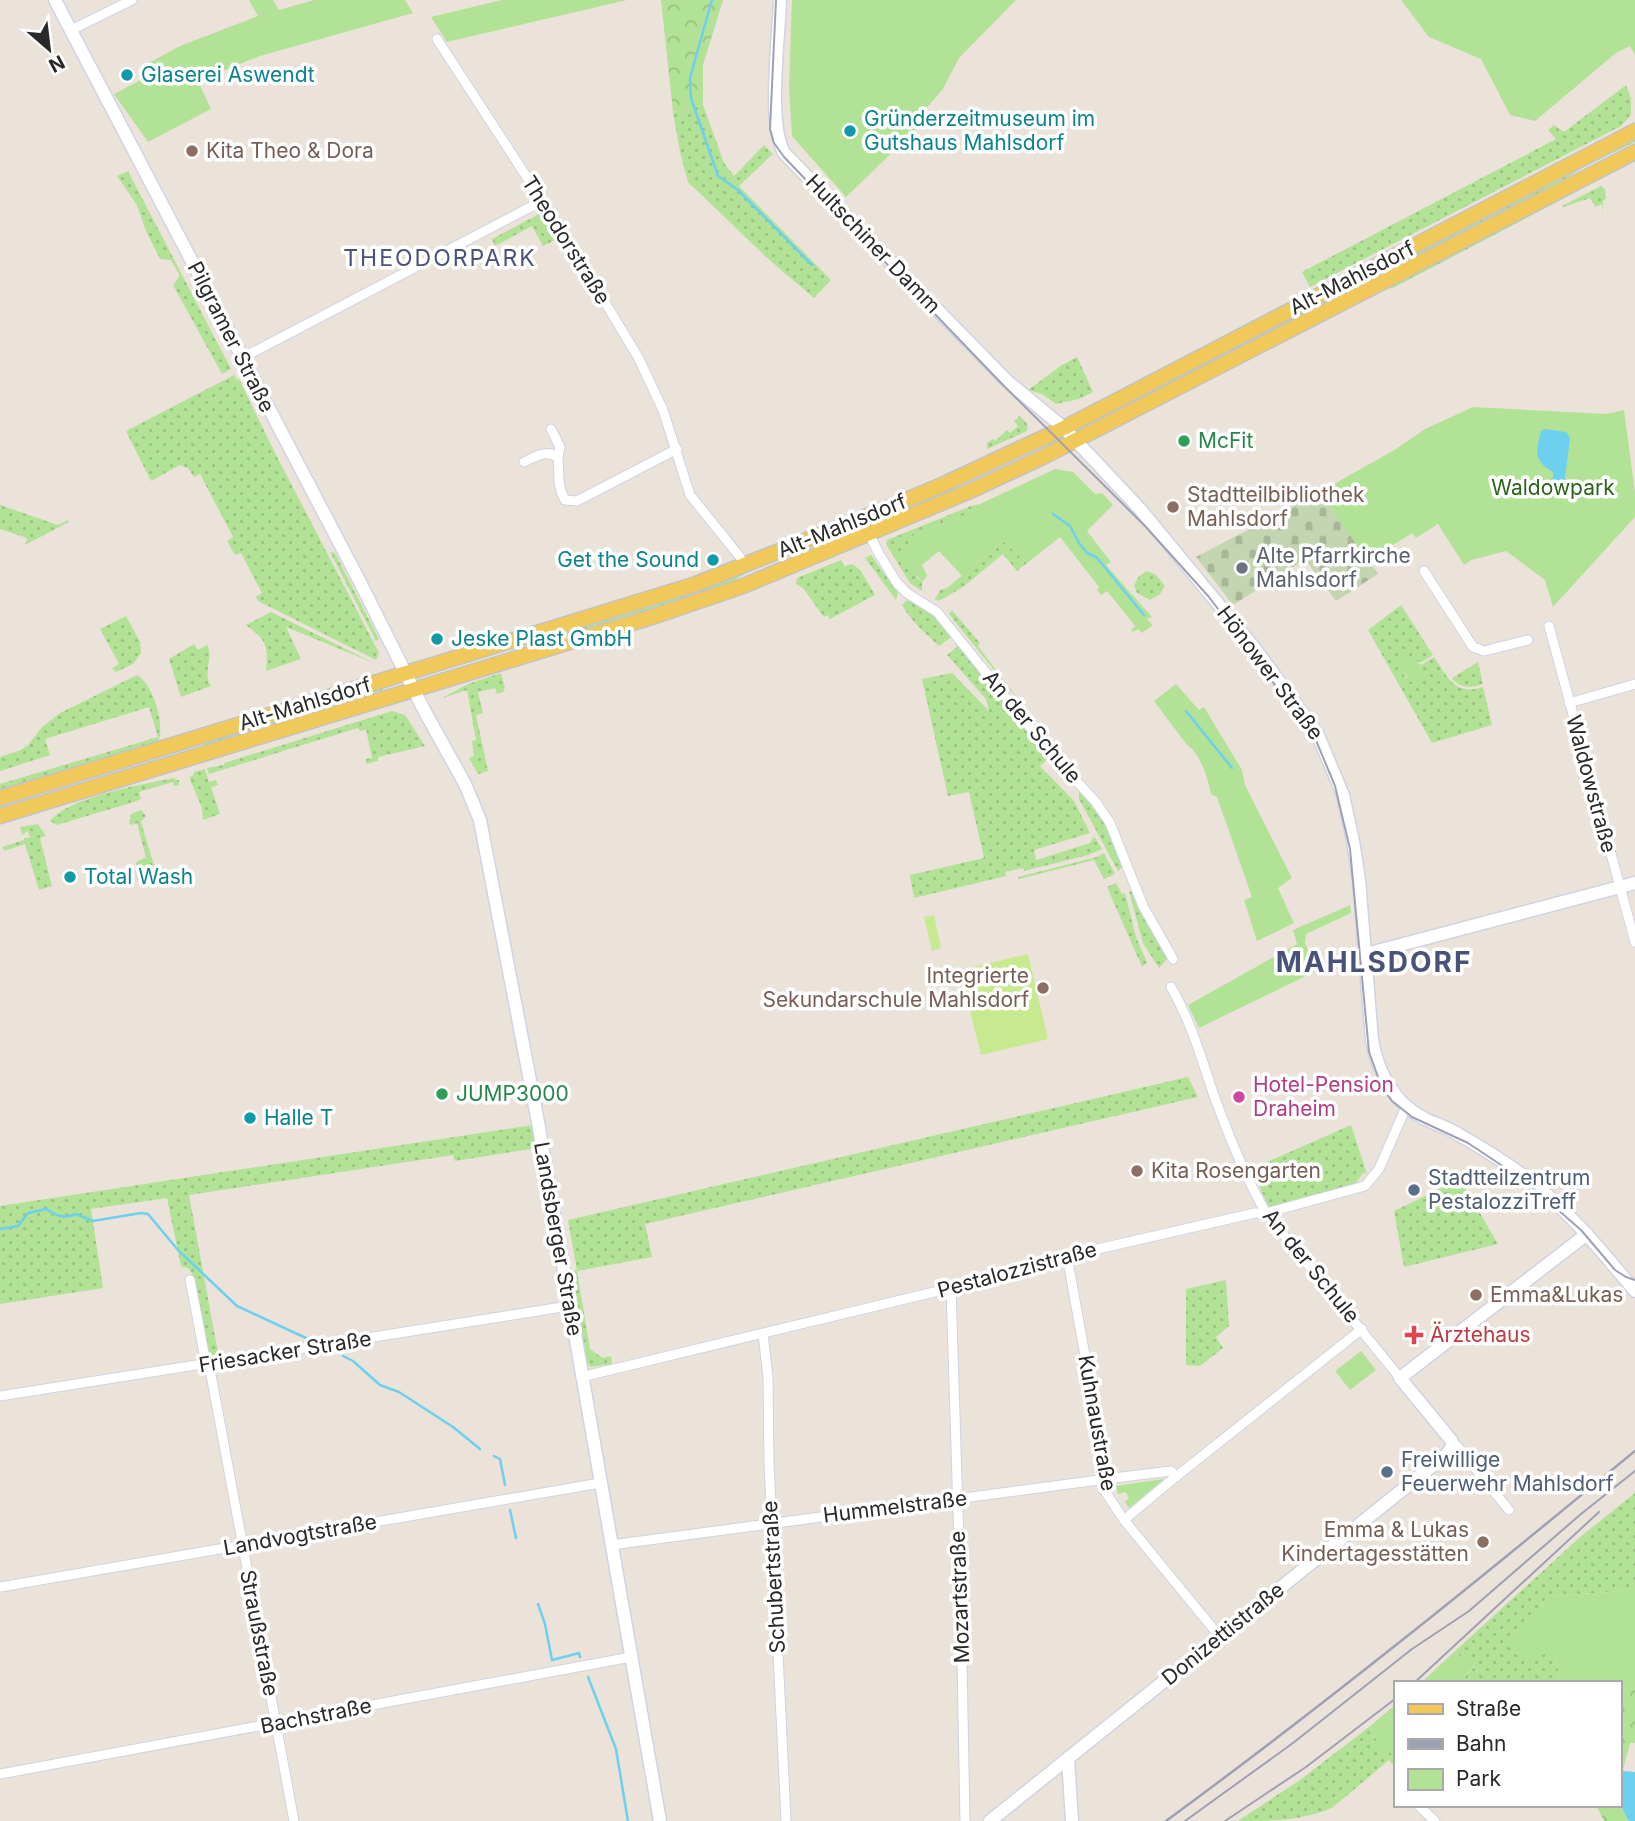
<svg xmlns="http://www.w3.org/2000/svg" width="1635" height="1821" viewBox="0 0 1635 1821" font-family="Inter,sans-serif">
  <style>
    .grass { fill: url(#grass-dots) }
    .forest { fill: url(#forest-crowns) }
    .cemetery { fill: url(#cemetery-stones) }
    .park { fill: #b2e296 }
    .pitch { fill: #c7ea91 }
    .water { fill: #6cd0ee }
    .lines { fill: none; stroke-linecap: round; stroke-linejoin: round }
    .stream { stroke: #6cd0ee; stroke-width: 2.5 }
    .minor-casing { stroke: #cfd3e2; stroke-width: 11 }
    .tertiary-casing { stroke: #cfd3e2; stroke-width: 15 }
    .secondary-casing { stroke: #cfd3e2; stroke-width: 15 }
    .primary-casing { stroke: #c3c3c3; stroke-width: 17 }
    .minor { stroke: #fff; stroke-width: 9 }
    .tertiary { stroke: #fff; stroke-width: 12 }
    .secondary { stroke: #fff; stroke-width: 12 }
    .primary { stroke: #f0c95a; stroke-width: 14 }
    .tram { stroke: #9da1b3; stroke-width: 2 }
    .rail { stroke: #9da1b3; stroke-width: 2.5 }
    .culture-dot { fill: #0f9aa8; stroke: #fff; stroke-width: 2.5 }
    .education-dot { fill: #8d6e63; stroke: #fff; stroke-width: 2.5 }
    .leisure-dot { fill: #2e9e5b; stroke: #fff; stroke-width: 2.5 }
    .worship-dot { fill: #6b7280; stroke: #fff; stroke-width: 2.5 }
    .hotel-dot { fill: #d1479c; stroke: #fff; stroke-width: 2.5 }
    .service-dot { fill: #5c6f8a; stroke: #fff; stroke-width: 2.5 }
    .health-dot { fill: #e0444e; stroke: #fff; stroke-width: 2.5 }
    .labels { text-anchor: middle; stroke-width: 7; stroke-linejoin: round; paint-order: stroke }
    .culture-label { font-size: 21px; fill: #0d838f; stroke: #fff; text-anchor: start }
    .education-label { font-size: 21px; fill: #785e54; stroke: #fff; text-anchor: start }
    .street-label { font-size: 21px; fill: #292929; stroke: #fff }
    .leisure-label { font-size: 21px; fill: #27864d; stroke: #fff; text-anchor: start }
    .park-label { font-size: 21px; fill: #2b6519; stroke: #fff }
    .worship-label { font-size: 21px; fill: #5b616d; stroke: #fff; text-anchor: start }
    .hotel-label { font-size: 21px; fill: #b23c85; stroke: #fff; text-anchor: start }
    .service-label { font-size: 21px; fill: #4e5e75; stroke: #fff; text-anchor: start }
    .health-label { font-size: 21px; fill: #be3a42; stroke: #fff; text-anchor: start }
    .neighbourhood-label { font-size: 23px; letter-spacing: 2px; fill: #495379; stroke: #fff }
    .district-label { font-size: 28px; font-weight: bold; letter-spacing: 2px; fill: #495379; stroke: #fff }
  </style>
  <defs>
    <pattern id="grass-dots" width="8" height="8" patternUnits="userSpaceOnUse" patternTransform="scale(1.75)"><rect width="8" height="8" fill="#b2e296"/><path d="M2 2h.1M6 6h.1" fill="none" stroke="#99c281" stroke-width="1.8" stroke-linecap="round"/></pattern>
    <pattern id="forest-crowns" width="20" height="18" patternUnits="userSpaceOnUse" patternTransform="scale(1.75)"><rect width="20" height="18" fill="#b2e296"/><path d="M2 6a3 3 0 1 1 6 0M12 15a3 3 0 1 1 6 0" fill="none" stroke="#99c281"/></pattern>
    <pattern id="cemetery-stones" width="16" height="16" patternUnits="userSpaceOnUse" patternTransform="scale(1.75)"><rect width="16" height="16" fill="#c4d5b1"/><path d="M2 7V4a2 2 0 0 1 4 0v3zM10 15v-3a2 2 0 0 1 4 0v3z" fill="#a8b798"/></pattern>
  </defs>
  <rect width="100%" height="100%" fill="#ebe3da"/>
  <path class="grass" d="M1626,85L1631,99V115L1621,126L1310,287L1302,272L1556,139L1548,130L1554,125L1564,132Z
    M703,105L724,163L734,176L764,145L773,154L739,186L831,280L814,298L766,257L688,182L680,152L673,112Z
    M1635,136V142L1582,168L1544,193L1366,285L1364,280L1422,250L1433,241Z
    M128,171L231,369L222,374L173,285L180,276L171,260L160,259L146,231L137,205L117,176Z
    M1601,186L1605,189L1606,199L1603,201V214L1602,204L1595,207L1590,198L1563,207L1562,206Z
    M1580,190L1393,288L1381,289L1553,201Z
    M541,213L559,238L543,246L532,226L495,246L492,239Z
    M1333,297L1335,299L1207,366L1204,362L1324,298Z
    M1077,357L1093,392L1079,399L1056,404L1042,394L1028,390L1062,365Z
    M234,375L237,380L239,379L273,449L379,653L376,660L258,601L256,597L262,593L241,553L235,555L227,541L233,537L200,474L194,477L188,468L180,465L151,481L126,431Z
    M1020,416L1028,425L1027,431L987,449V443L993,439L995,441L1007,430L1010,433L1018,426L1014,421Z
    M980,504L982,508L910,537L917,577L922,582V591L910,583L886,544L887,540L971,506Z
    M0,505L58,525L68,520L69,522L25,545L27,538L0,529Z
    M1003,541L1027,563L1017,571L1003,554L963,587L939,601L935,599L940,590L947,588Z
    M330,552L335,553L379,639L376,641Z
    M871,555L898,593L896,600L865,558Z
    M841,560L844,566L853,564L861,571L875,595L830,619L828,615L824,617L803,588L796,584L797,578Z
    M1147,571L1156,575L1165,586L1160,594L1150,600L1137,593L1134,585L1139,576Z
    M744,572L745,574L719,589L517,653L516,650L564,631Z
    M907,600L931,612L951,637L939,646C925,633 911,621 902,605Z
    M1401,605L1433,655L1420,663L1418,661L1401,670L1406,678L1418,677L1421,665L1434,657C1448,678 1455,696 1483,687L1492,725L1432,743L1368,630Z
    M952,610L980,643L978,646L1023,706L949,614Z
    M271,612L374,663L286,627L301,659L266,671C268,645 267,641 246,625Z
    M126,616L140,642L141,653L133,664L116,672L112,668L119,664L100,629Z
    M194,644L198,650L207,645C214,658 202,674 211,686L181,697L169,659Z
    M958,646L1049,758L1040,766L1074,801L1090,833L1034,850L1036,860L1090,843L1094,836L1102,849L1088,855L1024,871L1023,868L1005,872L1006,876L914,898L910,875L984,858L969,792L948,796L922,679L952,673L989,711L986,699L947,655Z
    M1478,662L1483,684C1471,688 1460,689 1452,678Z
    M501,673L505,688L503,692L497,694L495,688L478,692L483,713L476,715L488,771L478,774L469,758L474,756L472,741L476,740L467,690L442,698L468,684Z
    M137,675C153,683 167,729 157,743L0,793V784L158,737L149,707L45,739L50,755L0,771V757L21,750L28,745L42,727L60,713Z
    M380,686L383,690C323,708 265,730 206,749L203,741Z
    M392,711L405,715L425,746L378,757V761L366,764V759L372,758L366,730L360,731L358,728L209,774L207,768L224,765V763Z
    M205,769L209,782L216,780L218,785L211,787L220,814L203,820L202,808L189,777L193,776L194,772Z
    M174,778L175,780H179V785L174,786L173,782L139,792L141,799L134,802L57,825L50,821C69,797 143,784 174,778Z
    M1079,791L1106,823L1123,866L1118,871L1079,799Z
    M141,810L146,816L141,822L155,869L161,865L165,870L171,872L138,882L135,871L137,861L146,858L137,823L130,825L129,823L131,814Z
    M38,824L46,836L40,838L52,886L39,890L25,844L4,851L2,847L24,840V838H30L28,831L22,835L20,827Z
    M1104,853L1115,874L1104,879L1094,860L1019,879L1018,877L1097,857Z
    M1116,883L1122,894L1125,893L1136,937L1147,962L1142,967L1107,887Z
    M1132,891L1167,959L1159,968L1143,943L1129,892Z
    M1188,1077L1198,1097L645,1224L652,1257L577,1271L590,1349L603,1358L611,1356L612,1364L591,1367L584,1361L571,1271L577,1270L568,1220Z
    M533,1125L537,1148L455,1161L453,1155L189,1195L219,1358L217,1359L211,1357L207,1351L194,1277L189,1269L181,1266L167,1198L91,1209L103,1288L0,1304V1206Z
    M1351,1125L1367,1174L1363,1173L1356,1183L1347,1186L1270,1209L1251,1169Z
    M1460,1179L1498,1244L1404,1267L1394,1211Z
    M1226,1280L1229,1326L1216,1337L1223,1348L1200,1366L1186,1365V1289Z
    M1635,1493V1589L1627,1591L1547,1596L1541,1606L1555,1649L1560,1683H1459L1475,1666L1454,1652L1579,1538Z
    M1369,1727L1386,1755L1395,1748V1767L1389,1760L1332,1808C1300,1821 1272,1821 1238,1821L1300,1780Z"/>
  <path class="forest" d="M661,0H723L703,65V105L673,112Z
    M1635,1683V1743H1630L1619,1785V1690Z
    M1619,1800L1629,1821H1604L1596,1805H1619Z"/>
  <path class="cemetery" d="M1320,492L1378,574L1336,601L1305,559L1233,605L1196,557Z"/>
  <path class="park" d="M249,0H273L279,10L314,0H405L413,13L260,56L198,81L211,109L148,142L114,94L146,77L141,67L180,46L258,16Z
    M502,0H627L447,42L431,17Z
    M792,0H1016L959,58L943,89L921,114L926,120L846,197L792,136L789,87Z
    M1401,0H1635V55L1630,46L1616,53L1535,121L1510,115L1481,59L1429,37Z
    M1473,407L1606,414L1624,410L1635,493V517L1553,607L1545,580L1506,551L1471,560L1464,565L1438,524L1416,538L1412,533L1368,561L1320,492L1396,449L1425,429Z
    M1055,469L1073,472L1095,494L1102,493L1113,505L1087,531L1111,562L1106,565L1152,617L1147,619L1153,625L1142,633L1138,629L1133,632L1131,630L1135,626L1107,591L1101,595L1097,590L1099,587L1060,537L1027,563L1003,541L962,576L939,551L922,565L927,576L922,582L904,557L910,537L981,508L980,504Z
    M1405,657L1407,661L1415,660L1421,665L1418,681L1408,682L1409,679L1399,669L1400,662Z
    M1176,684L1199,710L1204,707L1242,770L1245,785L1292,878L1278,888L1294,923L1257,941L1244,900L1252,897L1217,797L1211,794C1208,779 1201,754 1187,745L1154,701Z
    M1350,905L1351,913L1306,934L1305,943L1316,971L1199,1028L1188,1005L1297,944L1293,930Z
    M1361,1351L1376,1370L1350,1390L1335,1371Z
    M1164,1479L1129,1508L1125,1502L1129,1498L1126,1492L1118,1494L1116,1486Z
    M1635,1589V1683L1619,1690V1683H1560L1555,1649L1529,1661L1509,1641L1541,1607L1547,1596L1627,1591Z
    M1454,1652L1475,1665L1459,1683H1421Z
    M1395,1705V1748L1386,1756L1369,1727Z"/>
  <path class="pitch" d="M934,915L941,948L932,951L924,917Z
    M1028,954L1048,1039L981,1055L960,970Z"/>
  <path class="water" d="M1545,429L1566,432L1570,438L1564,486L1556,494L1550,492L1548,486L1553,477V472C1533,461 1536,451 1541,431Z
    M1623,1771L1635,1772V1821H1629C1618,1804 1618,1790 1623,1771Z"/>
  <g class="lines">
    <path class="stream" d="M712,0L690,78L691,98L718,176L738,190L812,265
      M1053,514L1070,526L1079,543L1087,553L1096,557L1103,565L1144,615
      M1186,711L1232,768
      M0,1229L18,1226L28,1213L46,1209C57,1216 63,1219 76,1214L93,1221L141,1213L148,1214L178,1250L237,1306L306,1338
      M343,1356L353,1361L380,1385L399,1392L453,1427L480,1449
      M494,1456L500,1459L505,1485
      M510,1510L516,1538
      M538,1604L545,1624L552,1660L579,1653L580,1657
      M588,1677L616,1749L628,1821"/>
    <g class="minor-casing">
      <path id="minor" d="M71,30L132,0
        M437,39L565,236L638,357L663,410L690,495L740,557L744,566
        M242,358L542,201
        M551,429L560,447L558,457
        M524,462C535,457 546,449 558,457C560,475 556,484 565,500L577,501L677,449
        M867,529L878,552L897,583L907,593L937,612L1054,757L1095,801L1110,823L1143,906L1173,959
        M1424,571L1473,647L1484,651L1528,640
        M1549,626L1635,942
        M1569,703L1635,684
        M1171,987C1190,1020 1201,1056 1213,1093C1228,1134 1244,1175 1266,1213L1400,1378
        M1067,1256L1088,1372L1106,1493L1124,1520L1220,1637
        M190,1280L205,1358L209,1364L294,1821
        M951,1288L961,1607L965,1821
        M763,1334L768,1377L769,1464L786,1821
        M581,1377L951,1288L1080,1253L1255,1213H1266L1365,1186L1379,1169L1406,1107
        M0,1396L569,1306
        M1453,1445L1457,1446L1509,1510
        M1124,1520L1168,1483L1362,1329
        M611,1545L1114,1478L1171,1471L1176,1477
        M0,1587L600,1483
        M0,1774L631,1657
        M1418,1805L1435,1821"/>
    </g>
    <g class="tertiary-casing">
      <path id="tertiary" d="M55,0L361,584L424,710L465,784L480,820L538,1122L660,1821
        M1366,954L1635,883
        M1068,1758L1072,1821
        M990,1821L1447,1454L1453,1445L1451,1440L1400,1378L1587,1234"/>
    </g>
    <g class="secondary-casing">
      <path id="secondary" d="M780,0C779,38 767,122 784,153L1006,380L1064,428L1140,509L1256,650L1317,733L1343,795L1353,841L1359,880L1372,1040C1378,1073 1392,1101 1423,1118C1433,1123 1446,1127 1456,1133C1484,1149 1512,1166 1537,1186C1574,1217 1604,1254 1635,1291"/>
    </g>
    <g class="primary-casing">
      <path id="primary" d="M0,798L696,584L885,509L944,484L1064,428L1635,131
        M0,816L655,616L743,586L970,491L1045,456L1635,152"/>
    </g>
    <use href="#minor" class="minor"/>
    <use href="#tertiary" class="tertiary"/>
    <use href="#secondary" class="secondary"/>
    <use href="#primary" class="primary"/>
    <path class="tram" d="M776,0L770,129L774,143L784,157L1003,385L1145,526L1209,597L1315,738L1335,786L1350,849L1369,1052L1381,1085L1392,1101L1412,1117L1468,1143L1525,1181L1581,1230L1615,1270L1626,1277L1635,1280
      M1414,1683L1599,1512
      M1185,1821L1293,1743L1412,1649L1469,1611L1581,1514L1635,1471
      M1225,1821L1306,1767L1395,1699"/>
    <path class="rail" d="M1166,1821C1327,1703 1482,1577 1635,1451"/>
  </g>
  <g class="culture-dot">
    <circle cx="127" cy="75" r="7"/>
    <circle cx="850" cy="131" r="7"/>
    <circle cx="713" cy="560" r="7"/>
    <circle cx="437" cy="639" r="7"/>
    <circle cx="70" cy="877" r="7"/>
    <circle cx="250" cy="1118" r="7"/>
  </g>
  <g class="education-dot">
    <circle cx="192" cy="151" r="7"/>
    <circle cx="1173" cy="507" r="7"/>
    <circle cx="1043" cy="988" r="7"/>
    <circle cx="1137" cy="1171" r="7"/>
    <circle cx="1476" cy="1295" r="7"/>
    <circle cx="1483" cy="1542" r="7"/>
  </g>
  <g class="leisure-dot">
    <circle cx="1184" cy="441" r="7"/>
    <circle cx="442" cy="1094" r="7"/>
  </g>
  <circle class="worship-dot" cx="1242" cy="568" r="7"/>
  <circle class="hotel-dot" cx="1239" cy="1097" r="7"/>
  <g class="service-dot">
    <circle cx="1414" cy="1190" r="7"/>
    <circle cx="1387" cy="1472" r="7"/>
  </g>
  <path class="health-dot" d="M1410.5 1324.5h7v7h7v7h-7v7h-7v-7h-7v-7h7z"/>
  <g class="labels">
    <g class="culture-label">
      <text x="141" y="82">Glaserei Aswendt</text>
      <text x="864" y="126">Gründerzeitmuseum im<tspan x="864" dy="24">Gutshaus Mahlsdorf</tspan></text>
      <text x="699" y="567" text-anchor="end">Get the Sound</text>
      <text x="451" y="646">Jeske Plast GmbH</text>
      <text x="84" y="884">Total Wash</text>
      <text x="264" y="1125">Halle T</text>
    </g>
    <g class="education-label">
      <text x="206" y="158">Kita Theo &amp; Dora</text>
      <text x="1187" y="502">Stadtteilbibliothek<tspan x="1187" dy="24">Mahlsdorf</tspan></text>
      <text x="1029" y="983" text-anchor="end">Integrierte<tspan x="1029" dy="24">Sekundarschule Mahlsdorf</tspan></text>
      <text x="1151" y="1178">Kita Rosengarten</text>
      <text x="1490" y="1302">Emma&amp;Lukas</text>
      <text x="1469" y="1537" text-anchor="end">Emma &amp; Lukas<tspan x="1469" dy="24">Kindertagesstätten</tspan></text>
    </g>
    <g class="street-label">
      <text transform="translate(566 240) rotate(58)" y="7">Theodorstraße</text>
      <text transform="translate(873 244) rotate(46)" y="7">Hultschiner Damm</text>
      <text transform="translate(1352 278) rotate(-27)" y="7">Alt-Mahlsdorf</text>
      <text transform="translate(231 337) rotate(63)" y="7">Pilgramer Straße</text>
      <text transform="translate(842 526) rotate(-22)" y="7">Alt-Mahlsdorf</text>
      <text transform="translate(1270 673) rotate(53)" y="7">Hönower Straße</text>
      <text transform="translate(305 704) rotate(-17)" y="7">Alt-Mahlsdorf</text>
      <text transform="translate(1032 727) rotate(50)" y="7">An der Schule</text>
      <text transform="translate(1591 784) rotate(75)" y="7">Waldowstraße</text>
      <text transform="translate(558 1239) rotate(80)" y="7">Landsberger Straße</text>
      <text transform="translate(1311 1266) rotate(51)" y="7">An der Schule</text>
      <text transform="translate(1017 1270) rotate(-15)" y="7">Pestalozzistraße</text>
      <text transform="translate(285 1352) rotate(-9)" y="7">Friesacker Straße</text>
      <text transform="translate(1097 1423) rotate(80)" y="7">Kuhnaustraße</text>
      <text transform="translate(895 1507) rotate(-7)" y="7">Hummelstraße</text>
      <text transform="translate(300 1535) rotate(-10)" y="7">Landvogtstraße</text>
      <text transform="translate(774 1577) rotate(-93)" y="7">Schubertstraße</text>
      <text transform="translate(960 1597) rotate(-92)" y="7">Mozartstraße</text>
      <text transform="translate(259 1633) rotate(79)" y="7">Straußstraße</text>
      <text transform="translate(1223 1634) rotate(-39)" y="7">Donizettistraße</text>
      <text transform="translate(316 1716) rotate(-11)" y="7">Bachstraße</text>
    </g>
    <g class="leisure-label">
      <text x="1198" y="448">McFit</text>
      <text x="456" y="1101">JUMP3000</text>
    </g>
    <g class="park-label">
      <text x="1553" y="495">Waldowpark</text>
    </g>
    <g class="worship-label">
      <text x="1256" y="563">Alte Pfarrkirche<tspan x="1256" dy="24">Mahlsdorf</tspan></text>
    </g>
    <g class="hotel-label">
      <text x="1253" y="1092">Hotel-Pension<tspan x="1253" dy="24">Draheim</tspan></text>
    </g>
    <g class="service-label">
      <text x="1428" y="1185">Stadtteilzentrum<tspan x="1428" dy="24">PestalozziTreff</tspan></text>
      <text x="1401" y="1467">Freiwillige<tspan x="1401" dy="24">Feuerwehr Mahlsdorf</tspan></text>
    </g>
    <g class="health-label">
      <text x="1430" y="1342">Ärztehaus</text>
    </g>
    <g class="neighbourhood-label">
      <text x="440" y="266">THEODORPARK</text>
    </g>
    <g class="district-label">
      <text x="1374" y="972">MAHLSDORF</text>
    </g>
  </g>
  <rect x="1394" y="1681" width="228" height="126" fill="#ffffff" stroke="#a9a9a9" stroke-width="2"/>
  <rect x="1408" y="1704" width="35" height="10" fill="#f0c95a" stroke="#a9a9a9" stroke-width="2"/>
  <text x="1456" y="1716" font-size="21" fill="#292929">Straße</text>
  <rect x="1408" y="1739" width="35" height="10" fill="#9da1b3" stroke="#a9a9a9" stroke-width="2"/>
  <text x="1456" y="1751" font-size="21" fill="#292929">Bahn</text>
  <rect x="1408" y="1769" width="35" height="21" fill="#b2e296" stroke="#a9a9a9" stroke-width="2"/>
  <text x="1456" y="1786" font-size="21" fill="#292929">Park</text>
  <g transform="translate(49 49) rotate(152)" stroke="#ffffff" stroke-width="5" paint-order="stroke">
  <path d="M0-5L12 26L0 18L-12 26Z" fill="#292929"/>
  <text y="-10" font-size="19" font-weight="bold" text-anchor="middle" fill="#292929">N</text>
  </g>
</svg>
